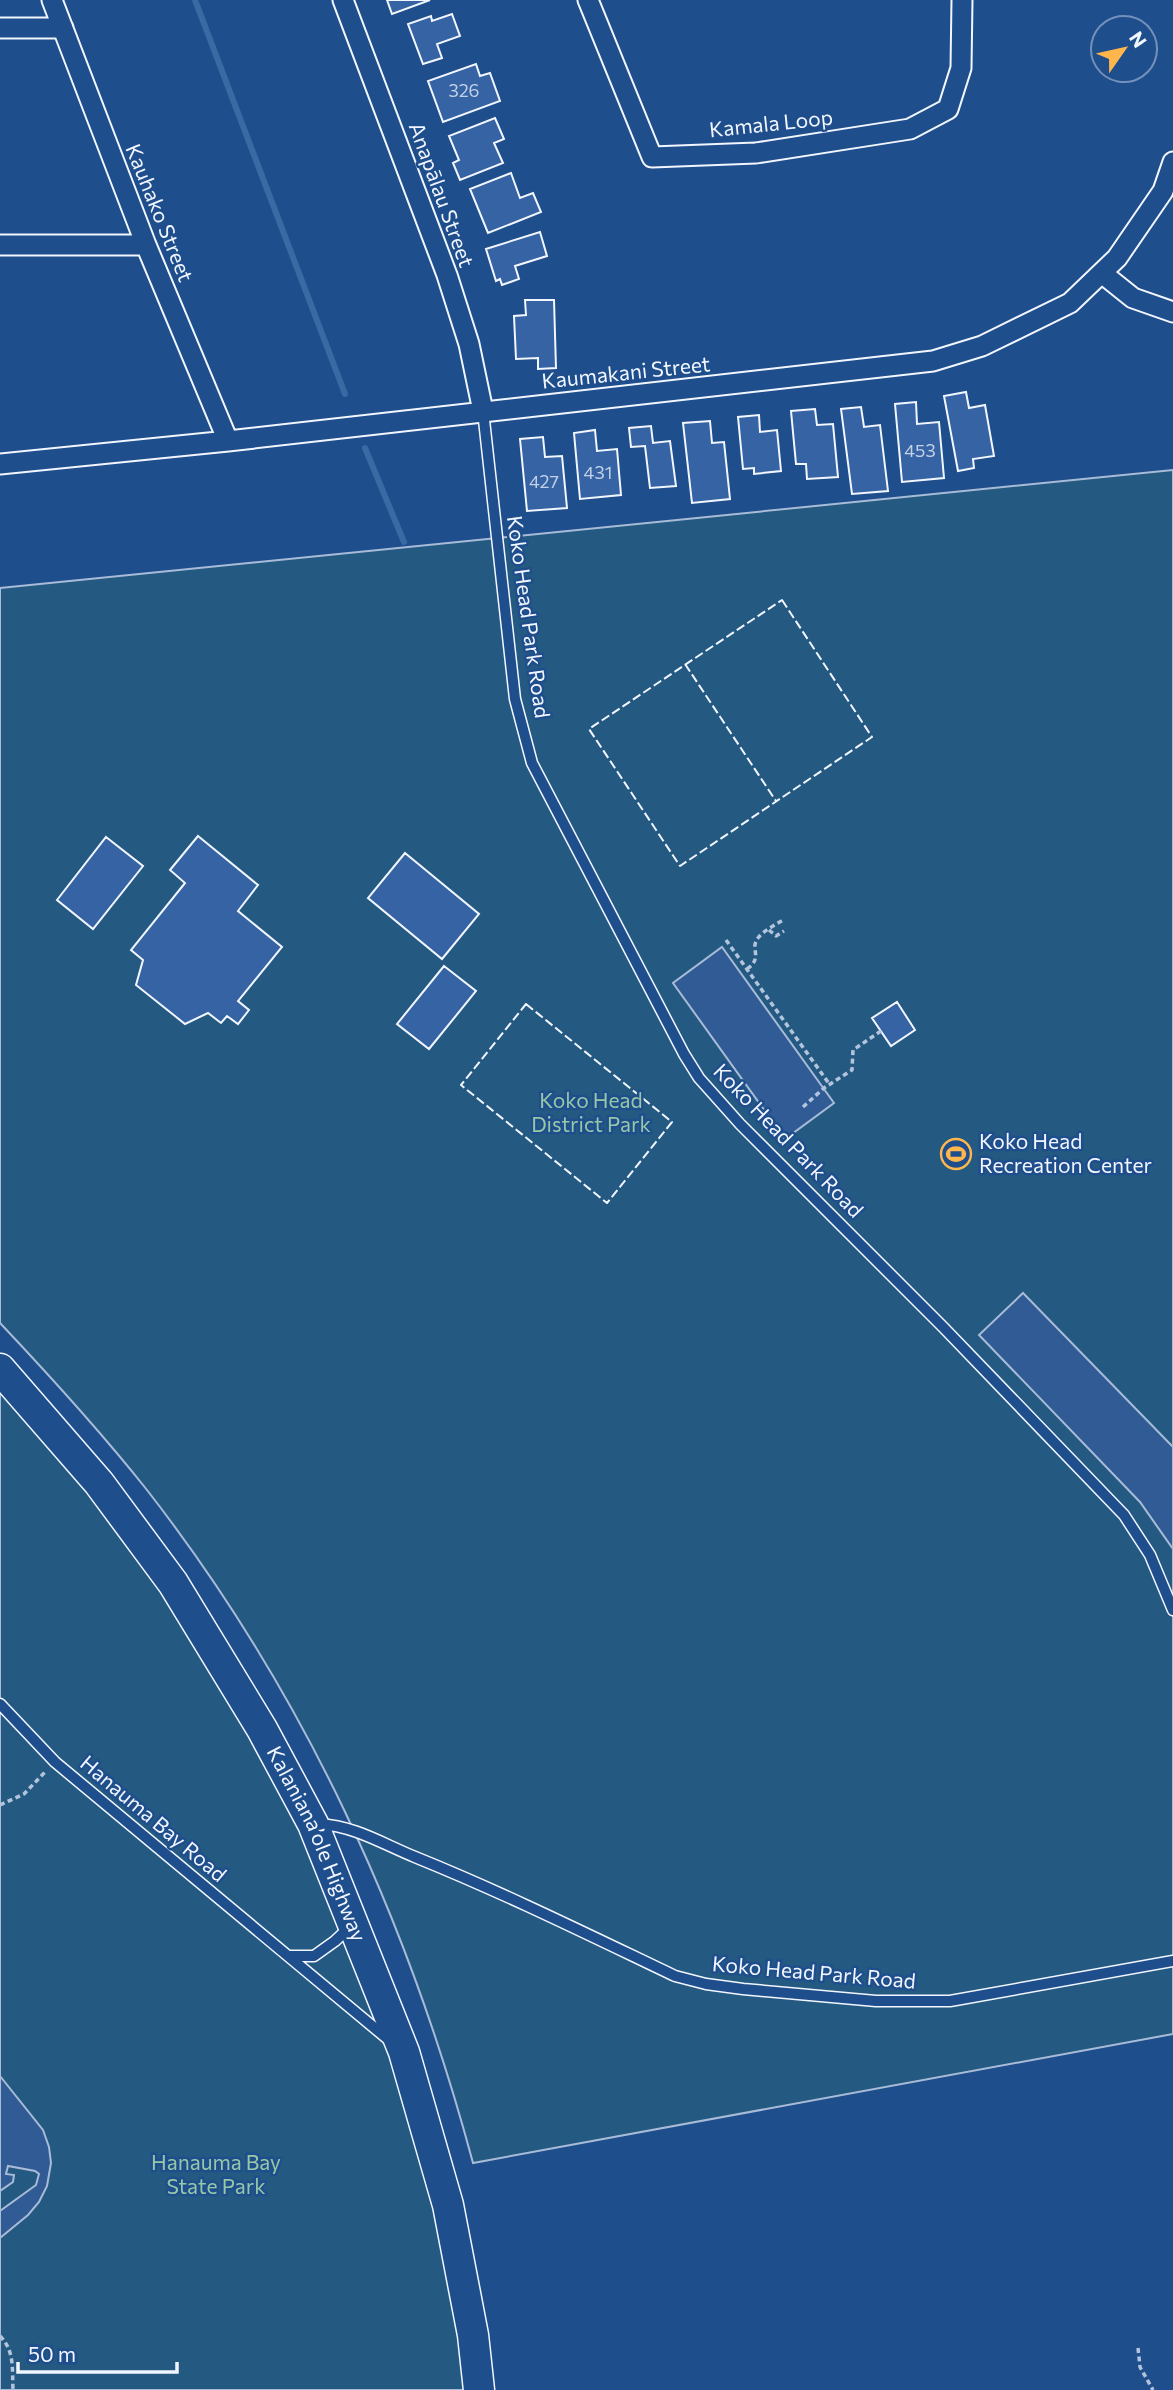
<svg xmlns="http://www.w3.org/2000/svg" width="1173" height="2390" viewBox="0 0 1173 2390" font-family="Commissioner,sans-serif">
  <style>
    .green { fill: #245a82; stroke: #a8bbd7; stroke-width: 2 }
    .parking { fill: #305b95; stroke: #a8bbd7; stroke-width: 2 }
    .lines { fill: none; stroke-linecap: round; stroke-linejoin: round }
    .stream { stroke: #3b69a3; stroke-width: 6 }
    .building { fill: #3563a3; stroke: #f2f6ff; stroke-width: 2 }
    .lane-casing { stroke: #f2f6ff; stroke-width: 13 }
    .street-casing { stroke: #f2f6ff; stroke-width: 23 }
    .primary-casing { stroke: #f2f6ff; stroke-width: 33 }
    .path { stroke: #b3c4dc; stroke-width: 3.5; stroke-dasharray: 5 3.5; stroke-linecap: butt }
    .lane { stroke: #1f4e8c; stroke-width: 10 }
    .street { stroke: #1f4e8c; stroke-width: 19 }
    .primary { stroke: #1f4e8c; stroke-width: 30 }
    .fence { stroke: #f2f6ff; stroke-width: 2; stroke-dasharray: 9 3.5; stroke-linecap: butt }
    .labels { text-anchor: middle; stroke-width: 5; stroke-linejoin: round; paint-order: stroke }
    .number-label { font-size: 18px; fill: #c3d1e8 }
    .street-label { font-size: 21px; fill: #f2f6ff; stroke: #1f4e8c }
    .park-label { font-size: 21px; fill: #97c8a6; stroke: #1f4e8c }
    .poi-label { font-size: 21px; fill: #f2f6ff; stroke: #1f4e8c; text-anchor: start }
  </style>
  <rect width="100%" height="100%" fill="#1f4e8c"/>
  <path class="green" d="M1173,470V2034L473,2163C407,1917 304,1692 147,1490C101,1432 51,1377 0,1323V588Z
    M0,1369L262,1729L404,2052L479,2390H0Z"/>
  <path class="parking" d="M722,947L834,1103L785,1139L673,983Z
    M1023,1293L1173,1447V1549L1140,1502L979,1335Z
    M0,2076L43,2130L49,2147L51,2163L47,2186L39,2202L28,2215L0,2238V2211L36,2185L39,2174L35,2171L8,2166L6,2174L14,2175L13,2182L0,2191Z"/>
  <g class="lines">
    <path class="stream" d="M195,0L345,394
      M365,448L404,542"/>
  </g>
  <path class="building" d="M387,0H430L392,14Z
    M452,14L460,36L437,44L442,58L423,64L408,24L431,16L432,21Z
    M476,64L480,76L490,73L500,101L443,122L428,81Z
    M495,118L504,139L494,143L503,163L460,180L453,163L459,160L449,136Z
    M511,173L520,198L533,193L541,212L488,233L470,189Z
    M540,232L547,256L515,266L519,279L502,285L500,279L496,281L486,249Z
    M525,300H554L556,368L538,369V358L516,359L514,316L526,315Z
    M966,392L969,408L985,405L994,456L973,459L974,468L958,471L944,396Z
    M916,402L917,424L939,422L944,478L902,482L895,404Z
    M861,407L864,427L880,425L888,491L852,494L841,409Z
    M815,409L817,425L833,424L838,477L807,479L806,464H796L791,411Z
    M759,415L760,432L777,430L781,471L754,474V468L743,469L738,417Z
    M710,421L712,443L724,442L730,499L692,503L683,423Z
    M651,426L653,443L670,441L676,486L650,488L645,446L631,447L629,428Z
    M595,430L597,451L617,449L621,495L580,499L574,433Z
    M543,437L545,457L562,456L567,508L527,511L520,439Z
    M198,836L258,885L238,911L282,947L238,1001L249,1010L238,1024L227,1016L221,1023L208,1013L185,1024L136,985L143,960L131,950L185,883L170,870Z
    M106,837L143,866L93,929L57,900Z
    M405,853L479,914L442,959L368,898Z
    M444,966L476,991L429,1049L397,1024Z
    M897,1002L915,1030L891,1046L872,1018Z"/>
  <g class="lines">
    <g class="lane-casing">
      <path id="lane" d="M483,411L515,699L532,763L684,1054L699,1078L740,1124L943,1327L1124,1515L1150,1555L1173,1610
        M0,1704L55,1762L389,2040
        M319,1824C355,1826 383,1844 415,1857C504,1893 589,1935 675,1976L706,1984L743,1989L876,2001H950L1173,1961
        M288,1956H314L335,1941L351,1926"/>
    </g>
    <g class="street-casing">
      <path id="street" d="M52,0L146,245L228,441
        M343,0L447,275L469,344L483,411
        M588,0L652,157L756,153L910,129L948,109L961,68L962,0
        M0,28H63
        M0,245H146
        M1103,274L1133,298L1173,312
        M0,464L228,441L933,361L982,346L1070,303L1117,258L1163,191L1173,162"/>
    </g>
    <g class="primary-casing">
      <g id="primary">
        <path id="s1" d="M0,1369L99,1483L173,1583L262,1729L313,1824L404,2052L448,2205L473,2335L479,2390"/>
      </g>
    </g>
    <path class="path" d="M769,930L776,936L784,931
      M726,940L830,1085
      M747,969C764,957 749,949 758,938C763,931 775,925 783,920
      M803,1107L824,1088L852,1070L853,1050L881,1031
      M0,1805L24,1794L46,1771
      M0,2336C15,2351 12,2370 13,2390
      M1138,2348L1140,2367L1153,2390"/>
    <use href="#lane" class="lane"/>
    <use href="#street" class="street"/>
    <use href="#primary" class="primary"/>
    <path class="fence" d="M782,600L872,737L680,866L589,729Z
      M685,664L776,801
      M526,1004L672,1122L607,1203L461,1085Z"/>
  </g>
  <defs>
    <g id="stadium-ring" transform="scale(1.575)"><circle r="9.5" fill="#1f4e8c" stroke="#ffb74d" stroke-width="1.5"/><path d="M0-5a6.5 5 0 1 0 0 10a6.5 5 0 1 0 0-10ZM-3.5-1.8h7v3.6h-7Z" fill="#ffb74d"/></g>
  </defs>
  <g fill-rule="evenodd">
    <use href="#stadium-ring" x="956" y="1154"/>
  </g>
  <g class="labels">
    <g class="number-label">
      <text x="464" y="97">326</text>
      <text x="920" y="457">453</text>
      <text x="598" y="479">431</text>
      <text x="544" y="488">427</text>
    </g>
    <g class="street-label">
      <text transform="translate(771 124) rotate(-6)" y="7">Kamala Loop</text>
      <text transform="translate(441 195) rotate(70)" y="7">Anapālau Street</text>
      <text transform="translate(159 213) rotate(68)" y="7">Kauhako Street</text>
      <text transform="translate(626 373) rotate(-6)" y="7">Kaumakani Street</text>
      <text transform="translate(528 617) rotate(82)" y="7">Koko Head Park Road</text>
      <text transform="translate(788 1141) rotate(46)" y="7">Koko Head Park Road</text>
      <text transform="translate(153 1819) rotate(40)" y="7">Hanauma Bay Road</text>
      <text dy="7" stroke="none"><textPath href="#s1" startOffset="574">Kalaniana’ole Highway</textPath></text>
      <text transform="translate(814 1973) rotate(5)" y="7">Koko Head Park Road</text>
    </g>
    <g class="park-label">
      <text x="591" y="1108">Koko Head<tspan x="591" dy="24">District Park</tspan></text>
      <text x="216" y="2170">Hanauma Bay<tspan x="216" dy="24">State Park</tspan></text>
    </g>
    <g class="poi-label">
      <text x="979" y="1149">Koko Head<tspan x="979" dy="24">Recreation Center</tspan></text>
    </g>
  </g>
  <g transform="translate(1124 49) rotate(56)"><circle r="33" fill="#1f4e8c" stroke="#7391ba" stroke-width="2"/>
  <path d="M0-5L12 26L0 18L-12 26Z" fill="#ffb74d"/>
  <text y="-10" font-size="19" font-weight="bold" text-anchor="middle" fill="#f2f6ff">N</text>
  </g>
  <path d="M18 2362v10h159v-10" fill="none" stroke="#f2f6ff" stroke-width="3.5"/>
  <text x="28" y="2362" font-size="21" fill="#f2f6ff" stroke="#1f4e8c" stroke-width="5" paint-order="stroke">50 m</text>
</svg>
